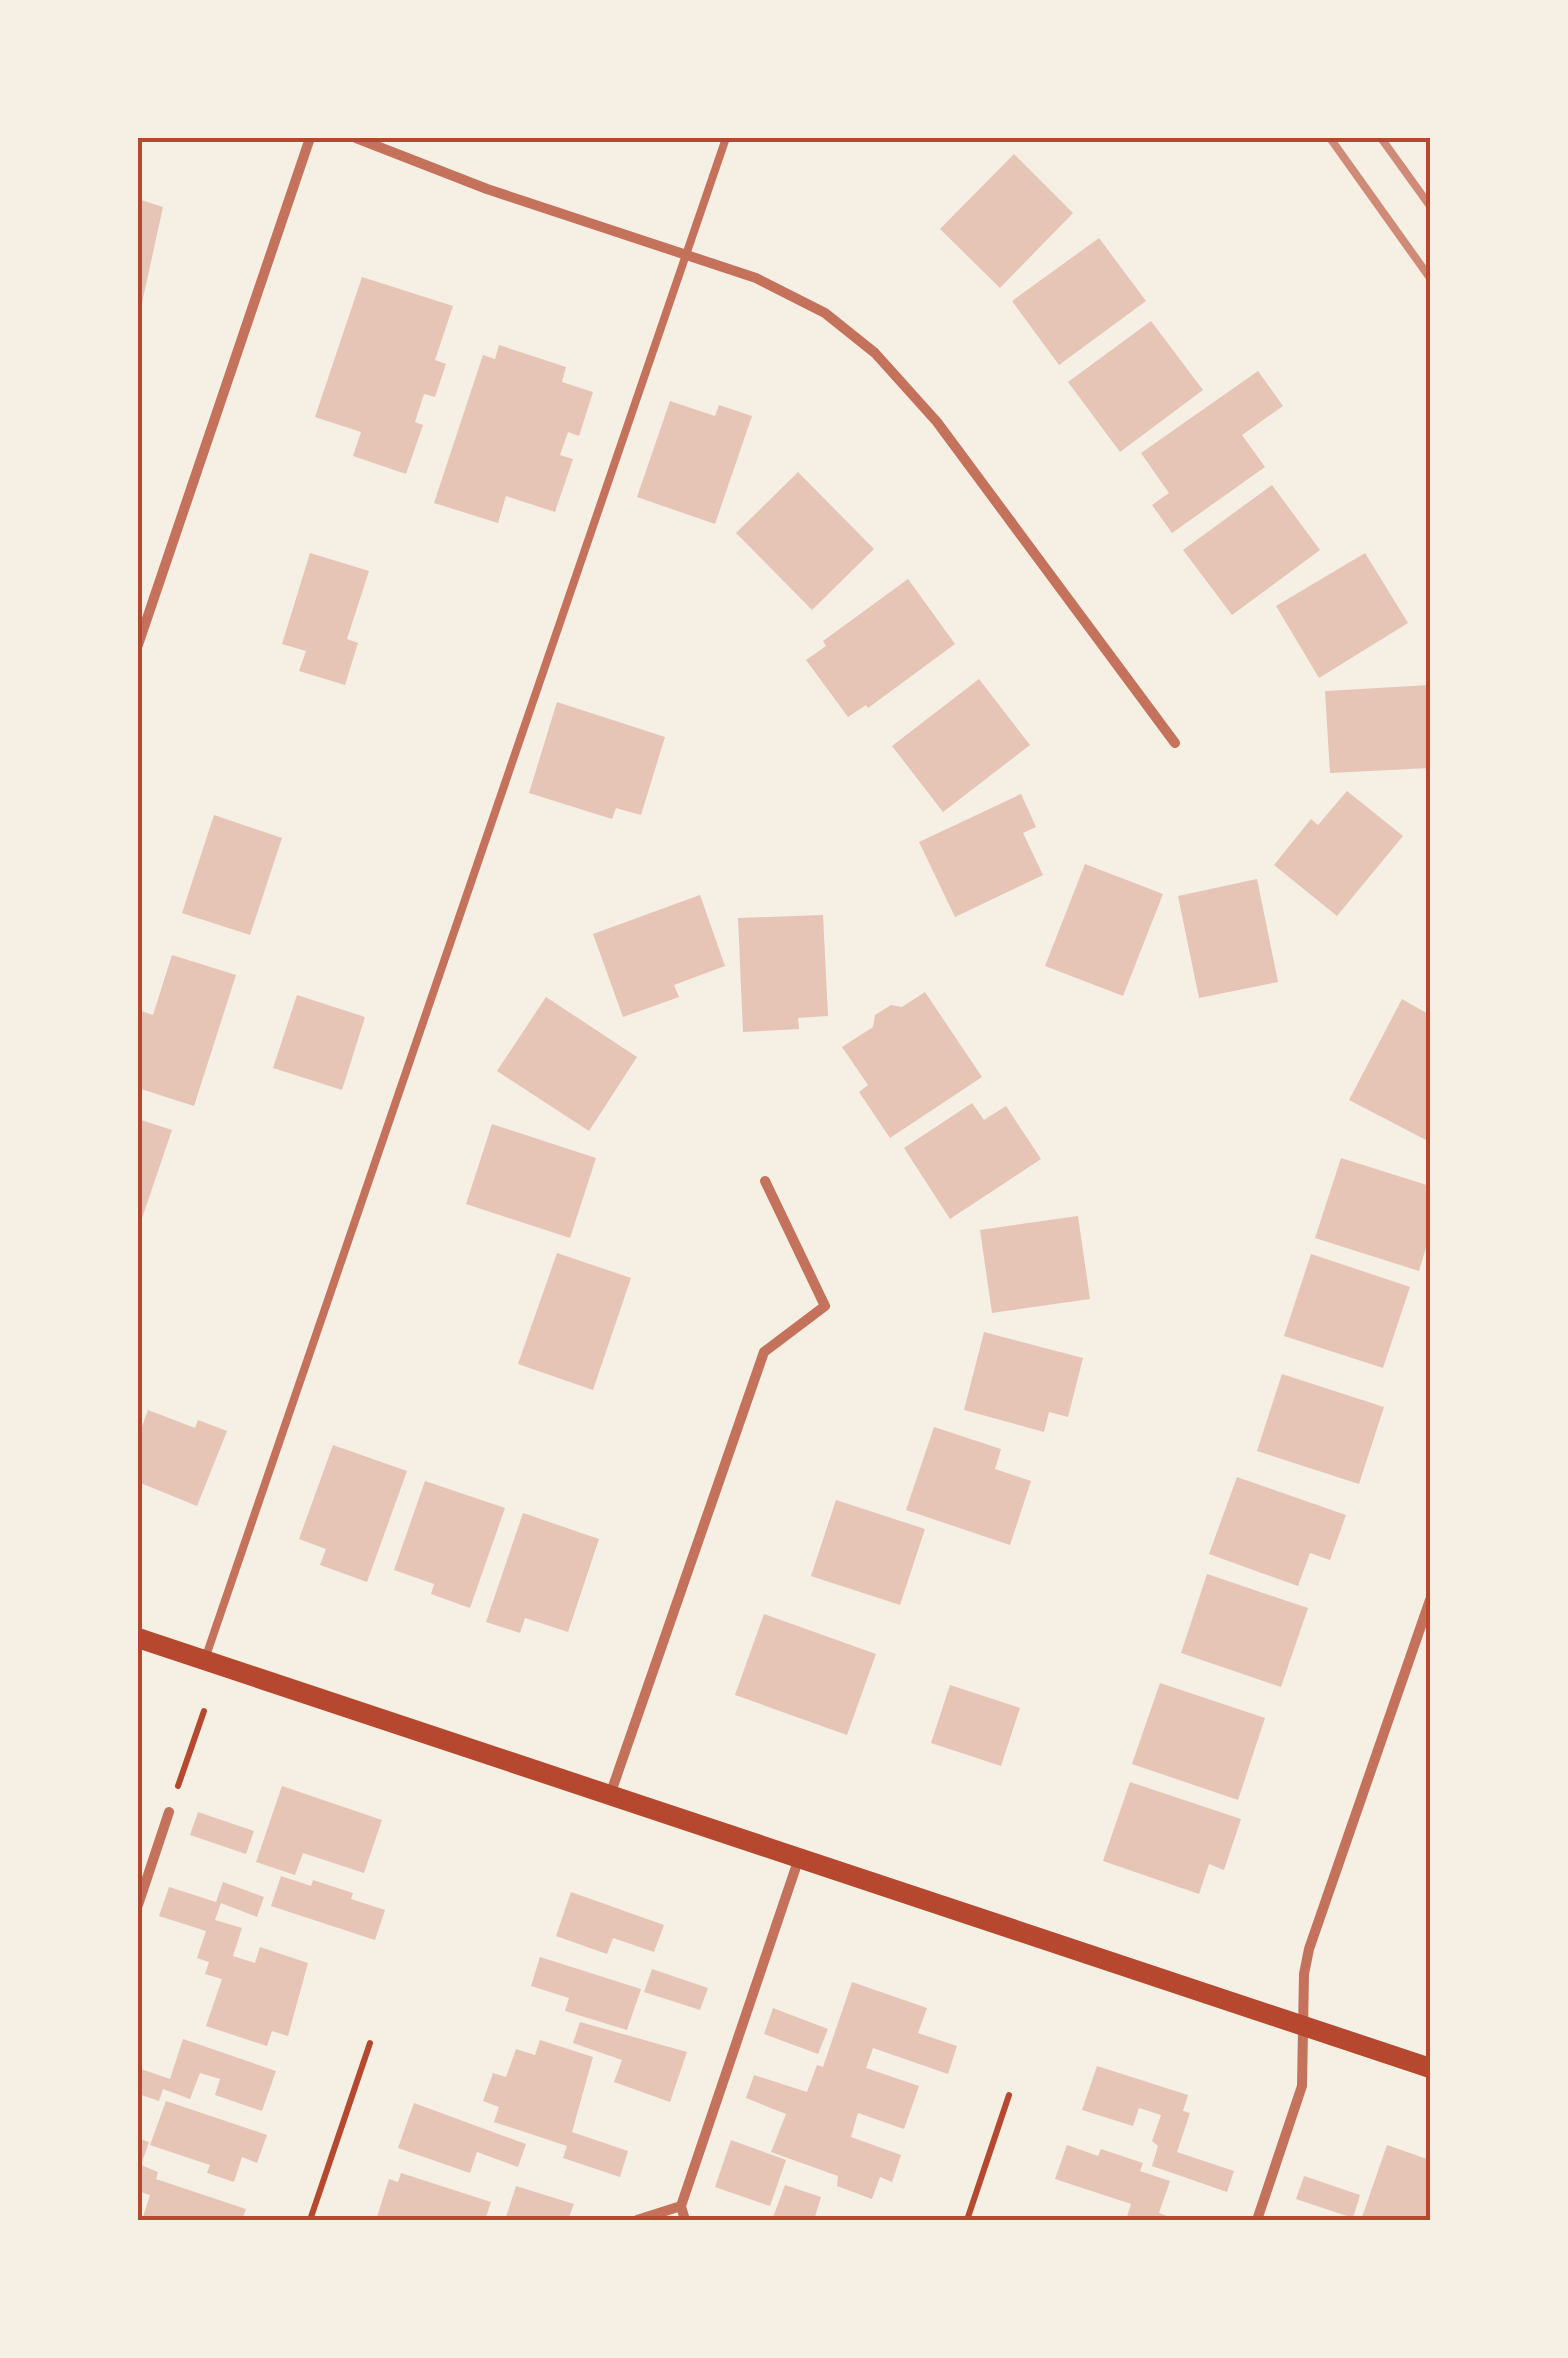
<svg xmlns="http://www.w3.org/2000/svg" width="1568" height="2358" viewBox="0 0 1568 2358" font-family="Raleway,sans-serif">
  <style>
    .building { fill: #e6c5b7 }
    .lines { fill: none; stroke-linecap: round; stroke-linejoin: round }
    .path { stroke: #b5482f; stroke-width: 6 }
    .service { stroke: #c5725c; stroke-width: 8 }
    .minor { stroke: #c5725c; stroke-width: 10 }
    .secondary { stroke: #b5482f; stroke-width: 20 }
    .rail { stroke: #cf8b77; stroke-width: 8 }
    .neatline { fill: none; stroke: #b5482f; stroke-width: 4 }
  </style>
  <rect width="100%" height="100%" fill="#f6efe4"/>
  <path class="building" d="M1014,154L1073,213L1000,288L940,229Z
    M138,199L163,207L138,321Z
    M1099,238L1146,301L1059,365L1012,301Z
    M362,277L453,306L435,360L446,364L435,397L424,394L415,422L423,425L406,474L353,456L361,432L315,417Z
    M1151,321L1203,390L1120,452L1068,382Z
    M499,345L566,367L562,382L593,392L579,436L568,432L560,455L573,459L555,512L506,496L498,523L434,503L483,355L495,359Z
    M1258,371L1283,406L1242,435L1265,467L1172,533L1152,505L1169,493L1141,453Z
    M670,401L715,416L719,405L752,416L715,524L637,497Z
    M798,472L874,549L812,610L736,533Z
    M1272,485L1320,550L1232,615L1183,550Z
    M310,553L369,571L347,639L358,643L345,685L299,671L306,651L282,644Z
    M1365,553L1408,623L1319,678L1276,606Z
    M908,579L955,644L868,708L866,705L848,717L806,660L826,646L823,641Z
    M979,679L1030,745L943,812L892,746Z
    M1430,685V768L1330,773L1325,691Z
    M557,702L665,737L641,815L616,808L612,819L529,793Z
    M1347,791L1403,836L1337,916L1274,865L1311,819L1318,825Z
    M1021,794L1036,827L1023,833L1043,875L955,917L919,842Z
    M214,815L282,838L250,935L182,913Z
    M1085,864L1163,894L1123,996L1045,966Z
    M1257,879L1278,982L1199,998L1178,896Z
    M700,895L725,966L674,985L679,997L623,1017L593,934Z
    M823,915L828,1016L798,1018L799,1029L743,1032L738,918Z
    M172,955L236,975L194,1106L138,1088V1021L141,1011L153,1015Z
    M925,992L982,1077L890,1138L859,1092L868,1085L842,1047L873,1027L875,1015L891,1005L902,1007Z
    M297,995L365,1017L342,1090L273,1068Z
    M546,997L637,1057L589,1131L497,1071Z
    M1402,999L1430,1015V1132L1426,1140L1349,1100Z
    M972,1103L984,1120L1006,1106L1041,1159L950,1219L904,1148Z
    M138,1119L172,1130L138,1230Z
    M492,1124L596,1158L570,1238L466,1204Z
    M1341,1158L1430,1186V1234L1419,1271L1315,1238Z
    M1078,1216L1090,1299L992,1313L980,1230Z
    M557,1253L631,1278L593,1390L518,1364Z
    M1311,1254L1410,1287L1383,1368L1284,1336Z
    M984,1332L1083,1358L1068,1417L1049,1412L1044,1432L964,1410Z
    M1282,1374L1384,1407L1359,1484L1257,1451Z
    M148,1410L195,1428L198,1420L227,1431L197,1506L138,1482V1437Z
    M934,1427L1001,1449L995,1469L1031,1481L1010,1545L906,1510Z
    M333,1445L407,1471L367,1582L320,1565L326,1549L299,1539Z
    M1237,1477L1346,1515L1330,1560L1310,1553L1298,1586L1209,1554Z
    M425,1481L505,1508L470,1608L431,1594L434,1584L394,1570Z
    M836,1500L925,1529L900,1605L811,1576Z
    M523,1513L599,1539L568,1632L525,1618L520,1633L486,1622Z
    M1207,1574L1308,1608L1281,1687L1181,1653Z
    M764,1614L876,1654L847,1735L735,1695Z
    M1160,1683L1265,1718L1238,1800L1132,1764Z
    M950,1685L1020,1708L1001,1766L931,1743Z
    M1130,1782L1241,1819L1224,1870L1209,1864L1199,1894L1103,1861Z
    M282,1786L382,1820L364,1873L303,1853L295,1875L256,1862Z
    M198,1812L254,1831L246,1854L190,1835Z
    M281,1876L311,1886L313,1880L353,1893L351,1899L385,1910L375,1940L271,1906Z
    M223,1882L264,1897L257,1917L221,1903L215,1920L242,1928L233,1956L255,1963L260,1947L308,1963L288,2036L272,2031L267,2046L206,2026L222,1979L205,1974L209,1962L197,1958L206,1931L159,1916L169,1887L216,1902Z
    M571,1892L664,1925L654,1952L613,1938L607,1954L556,1936Z
    M540,1957L641,1989L627,2030L565,2011L569,1998L531,1986Z
    M652,1969L708,1988L700,2010L644,1992Z
    M852,1982L927,2008L918,2033L957,2046L948,2074L873,2048L866,2068L919,2086L904,2129L858,2113L851,2137L901,2155L892,2182L880,2177L872,2199L837,2186L838,2176L771,2152L786,2114L746,2098L754,2075L807,2092L817,2065L823,2067Z
    M773,2008L828,2029L818,2054L764,2034Z
    M580,2022L687,2052L670,2102L614,2082L622,2060L573,2043Z
    M183,2039L276,2071L262,2111L215,2095L220,2079L200,2073L190,2099L163,2089L159,2101L138,2094V2068L170,2079Z
    M540,2040L593,2057L572,2132L628,2151L620,2177L563,2158L567,2146L494,2122L499,2107L483,2101L493,2073L506,2077L516,2049L535,2055Z
    M1097,2066L1188,2095L1183,2111L1190,2113L1177,2152L1234,2171L1227,2192L1152,2166L1158,2146L1152,2141L1161,2115L1139,2108L1133,2126L1082,2110Z
    M166,2101L267,2135L257,2163L242,2157L234,2182L207,2173L210,2165L150,2145Z
    M414,2103L526,2144L518,2167L477,2152L470,2173L398,2148Z
    M138,2138L149,2142L141,2165L158,2172L156,2179L246,2209L242,2220H142L150,2195L138,2191Z
    M731,2140L786,2160L770,2206L715,2187Z
    M1067,2145L1098,2156L1101,2149L1143,2163L1140,2171L1170,2181L1159,2213L1178,2220H1126L1131,2204L1055,2179Z
    M1387,2145L1430,2160V2220H1361Z
    M401,2173L491,2202L485,2220H376L389,2179L398,2182Z
    M1304,2176L1360,2195L1353,2218L1296,2199Z
    M785,2185L821,2197L815,2217L823,2220H772Z
    M516,2186L574,2204L568,2220H505Z"/>
  <g class="lines">
    <path class="path" d="M178,1786L204,1711
      M310,2220L370,2043
      M967,2220L1009,2095"/>
    <path class="service" d="M206,1656L726,138"/>
    <path class="minor" d="M356,138L487,189L756,278L825,313L875,353L937,422L1175,743
      M138,645L310,138
      M610,1795L764,1352L825,1306L765,1181
      M138,1905L169,1812
      M637,2220L681,2206
      M685,2220L681,2206L799,1858
      M1257,2220L1302,2086L1304,1974L1309,1949L1430,1600"/>
    <path class="secondary" d="M138,1638L1430,2068"/>
    <path class="rail" d="M1330,138L1430,278
      M1381,138L1430,206"/>
  </g>
  <rect width="1568" height="2358" fill="none" stroke="#f6efe4" stroke-width="280"/>
  <rect x="140" y="140" width="1288" height="2078" class="neatline"/>
</svg>
